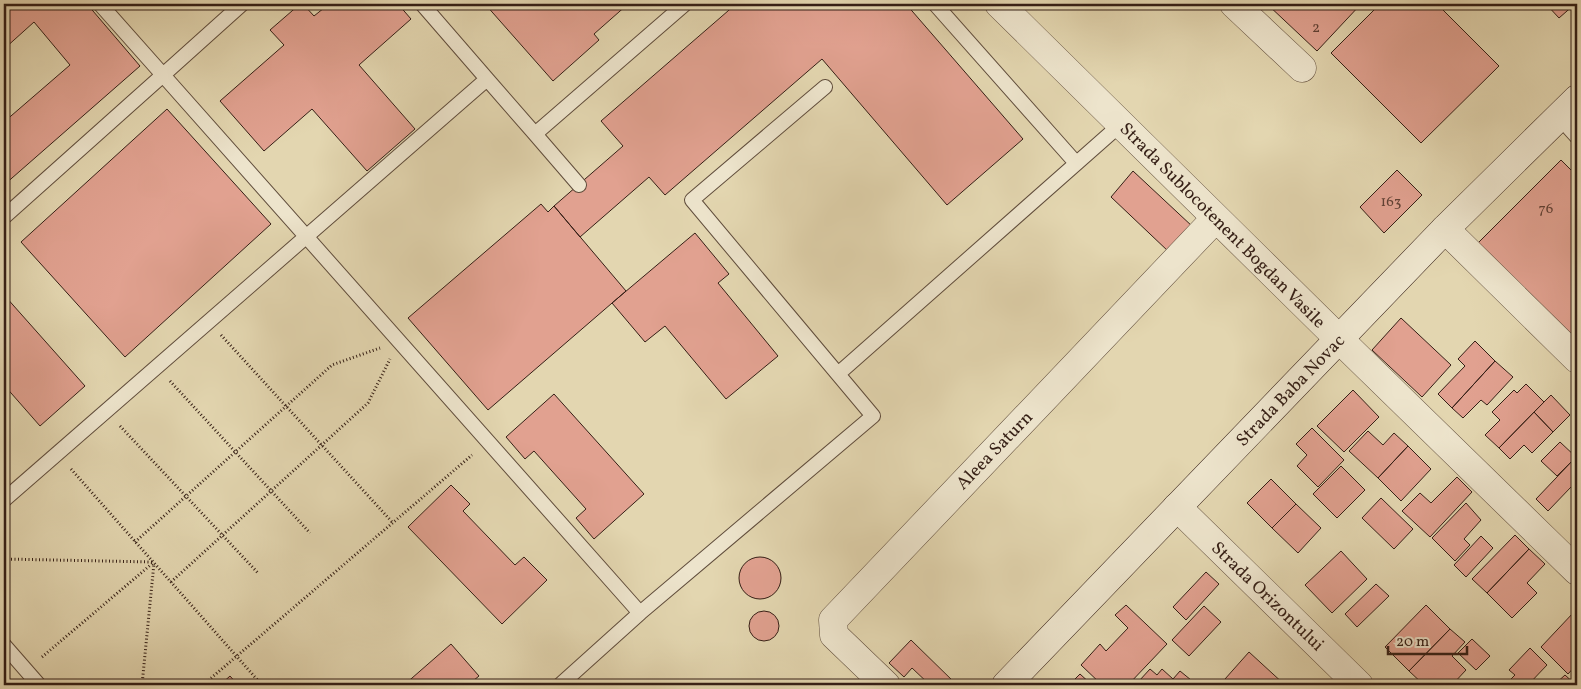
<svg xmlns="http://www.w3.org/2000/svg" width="1581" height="689" viewBox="0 0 1581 689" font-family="Vollkorn,serif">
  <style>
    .building { fill: #e1a190; stroke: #351f16 }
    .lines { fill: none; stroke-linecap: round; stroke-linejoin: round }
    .service-casing { stroke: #604d3c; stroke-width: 16 }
    .minor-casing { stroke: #604d3c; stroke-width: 29 }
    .secondary-casing { stroke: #351f16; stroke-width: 29 }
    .path { stroke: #351f16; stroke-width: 3; stroke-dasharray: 1 2.5; stroke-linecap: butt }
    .service { stroke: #ede4cc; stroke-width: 14 }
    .minor { stroke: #ede4cc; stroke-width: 28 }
    .secondary { stroke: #ede4cc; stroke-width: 28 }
    .labels { text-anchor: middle; stroke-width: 5; stroke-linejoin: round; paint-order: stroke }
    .number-label { font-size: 15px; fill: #604034 }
    .street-label { font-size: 18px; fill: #351f16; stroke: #ede4cc }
  </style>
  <rect width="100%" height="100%" fill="#e3d6b0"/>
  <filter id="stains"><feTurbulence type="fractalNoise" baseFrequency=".004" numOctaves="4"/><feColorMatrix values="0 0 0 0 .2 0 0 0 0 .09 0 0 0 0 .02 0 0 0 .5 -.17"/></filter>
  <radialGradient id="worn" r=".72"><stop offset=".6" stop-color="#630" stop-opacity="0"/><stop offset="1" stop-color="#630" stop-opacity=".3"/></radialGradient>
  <path class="building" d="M4,4H87L140,66L4,185V122L70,65L34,22L4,49Z
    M300,4H303L314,16L329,4H398L411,19L359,65L415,129L367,171L312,109L264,151L220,101L284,45L270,30Z
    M485,4H628L594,34L599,40L553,81Z
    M736,4H906L1023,139L947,205L822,59L665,195L649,177L580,237L554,206L623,146L601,121Z
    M1267,4H1361L1317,51Z
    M1380,4H1437L1499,66L1421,143L1331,53Z
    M1546,4H1575L1559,18Z
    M167,109L271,224L125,357L21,242Z
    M1561,160L1577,176V342L1478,243Z
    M1397,170L1422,195L1384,233L1360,207Z
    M1133,171L1193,227L1169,252L1111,197Z
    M541,204L548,212L554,206L626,291L488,410L408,318Z
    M695,233L729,274L718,283L778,356L726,399L665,326L645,342L612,303Z
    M5,296L85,386L40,426L4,385Z
    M1401,318L1451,365L1422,397L1372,350Z
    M1475,341L1495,361L1452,408L1438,394L1465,366L1458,359Z
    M1495,361L1513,377L1487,405L1481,400L1463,418L1452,408Z
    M1526,384L1544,402L1499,448L1485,435L1500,420L1492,412L1514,390L1517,393Z
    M1353,390L1379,417L1344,452L1317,426Z
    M554,394L644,494L594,539L576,518L586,509L534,451L525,459L506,437Z
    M1551,395L1570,415L1553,432L1534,412Z
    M1534,412L1553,432L1532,453L1524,445L1510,459L1499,448Z
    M1312,428L1344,460L1318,487L1297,466L1307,455L1296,444Z
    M1368,431L1383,445L1394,433L1408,446L1378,478L1349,451Z
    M1560,442L1576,457L1557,476L1541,461Z
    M1408,446L1431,469L1401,501L1378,478Z
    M1576,457L1577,458V492L1571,487L1548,511L1536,499Z
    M1341,466L1365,490L1337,518L1313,494Z
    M1457,477L1472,492L1430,537L1402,511L1420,493L1431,503Z
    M1271,479L1296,504L1272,528L1247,503Z
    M451,485L470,504L463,511L515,565L524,557L547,580L502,624L408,527Z
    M1381,498L1413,529L1394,549L1362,518Z
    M1466,503L1481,520L1464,539L1470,545L1455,561L1432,538Z
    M1296,504L1321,528L1298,553L1272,528Z
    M1577,522V533L1571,528Z
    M1515,535L1529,549L1487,593L1472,579Z
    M1481,536L1493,548L1466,577L1454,565Z
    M1529,549L1545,564L1527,583L1537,593L1512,618L1487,593Z
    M1341,551L1367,579L1332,613L1305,585Z
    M739 578a21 21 0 1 1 42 0a21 21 0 1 1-42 0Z
    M1206,572L1219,584L1186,620L1173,607Z
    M1376,584L1389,596L1357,627L1345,614Z
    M1126,605L1167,644L1128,685H1102L1081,665L1100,644L1106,651L1128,628L1115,615Z
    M1426,605L1450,629L1409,671L1385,647Z
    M1204,606L1221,622L1189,656L1172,640Z
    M749 626a15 15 0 1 1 30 0a15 15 0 1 1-30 0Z
    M1574,612L1577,616V634L1575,637L1577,639V664L1568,674L1541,647Z
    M1450,629L1465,642L1452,656L1466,670L1452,685H1424L1409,671Z
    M1472,639L1490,656L1476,670L1458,653Z
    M911,640L955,683L953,685H930L912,668L904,677L889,663Z
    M451,644L479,676L468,685H404Z
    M1530,648L1547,665L1528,685H1505L1515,675L1509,670Z
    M1249,652L1285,685H1232L1225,679Z
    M1150,669L1157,675L1162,669L1173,679L1180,671L1191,680L1187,685H1144L1139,681Z
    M1080,674L1092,685H1069Z
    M1565,675L1576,685H1554Z
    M230,676L238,685H220Z"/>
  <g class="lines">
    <g class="service-casing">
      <path id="service" d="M100,4L163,75L242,4
        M422,4L487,79
        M935,4L1076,163
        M1559,117L1577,137
        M535,134L579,185
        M4,217L163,75L640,613L560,685
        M838,374L1121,124
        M4,500L487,79L535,134L685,4
        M640,613L873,416L692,200L825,87
        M4,645L39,685"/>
    </g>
    <g class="minor-casing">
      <path id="minor" d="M999,4L1339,339L1577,571
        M1234,4L1302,68
        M1445,229L1577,359
        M1177,507L1359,685
        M886,685L834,635L833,620L1216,218"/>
    </g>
    <g class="secondary-casing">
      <path id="secondary" d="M1006,685L1445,229L1577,99"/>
    </g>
    <path class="path" d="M221,335L393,523
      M170,381L310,533
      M120,426L258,573
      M71,469L262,685
      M135,542L332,365L380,348
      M4,559L153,562
      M171,582L368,403L390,359
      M42,657L154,562
      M142,685L154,563
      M203,685L472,455"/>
    <use href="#service" class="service"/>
    <use href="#minor" class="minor"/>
    <use href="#secondary" class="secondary"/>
  </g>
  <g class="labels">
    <g class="number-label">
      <text x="1316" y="32">2</text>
      <text x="1391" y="206">163</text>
      <text x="1546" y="213">76</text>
    </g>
    <g class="street-label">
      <text transform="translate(1223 225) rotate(45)" y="6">Strada Sublocotenent Bogdan Vasile</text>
      <text transform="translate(1290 390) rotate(-46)" y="6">Strada Baba Novac</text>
      <text transform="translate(994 450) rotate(-46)" y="6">Aleea Saturn</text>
      <text transform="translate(1268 596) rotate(44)" y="6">Strada Orizontului</text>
    </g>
  </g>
  <rect width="1581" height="689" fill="none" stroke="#e3d6b0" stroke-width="20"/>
  <rect x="5" y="5" width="1571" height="679" fill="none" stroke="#351f16" stroke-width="2.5"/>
  <rect x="10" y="10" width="1561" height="669" fill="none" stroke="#351f16"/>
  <path d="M1388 646v8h79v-8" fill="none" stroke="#351f16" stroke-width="2.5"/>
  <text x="1396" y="646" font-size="15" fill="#351f16" stroke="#ede4cc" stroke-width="4" paint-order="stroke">20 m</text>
  <rect width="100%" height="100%" filter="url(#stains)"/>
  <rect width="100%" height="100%" fill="url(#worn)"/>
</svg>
